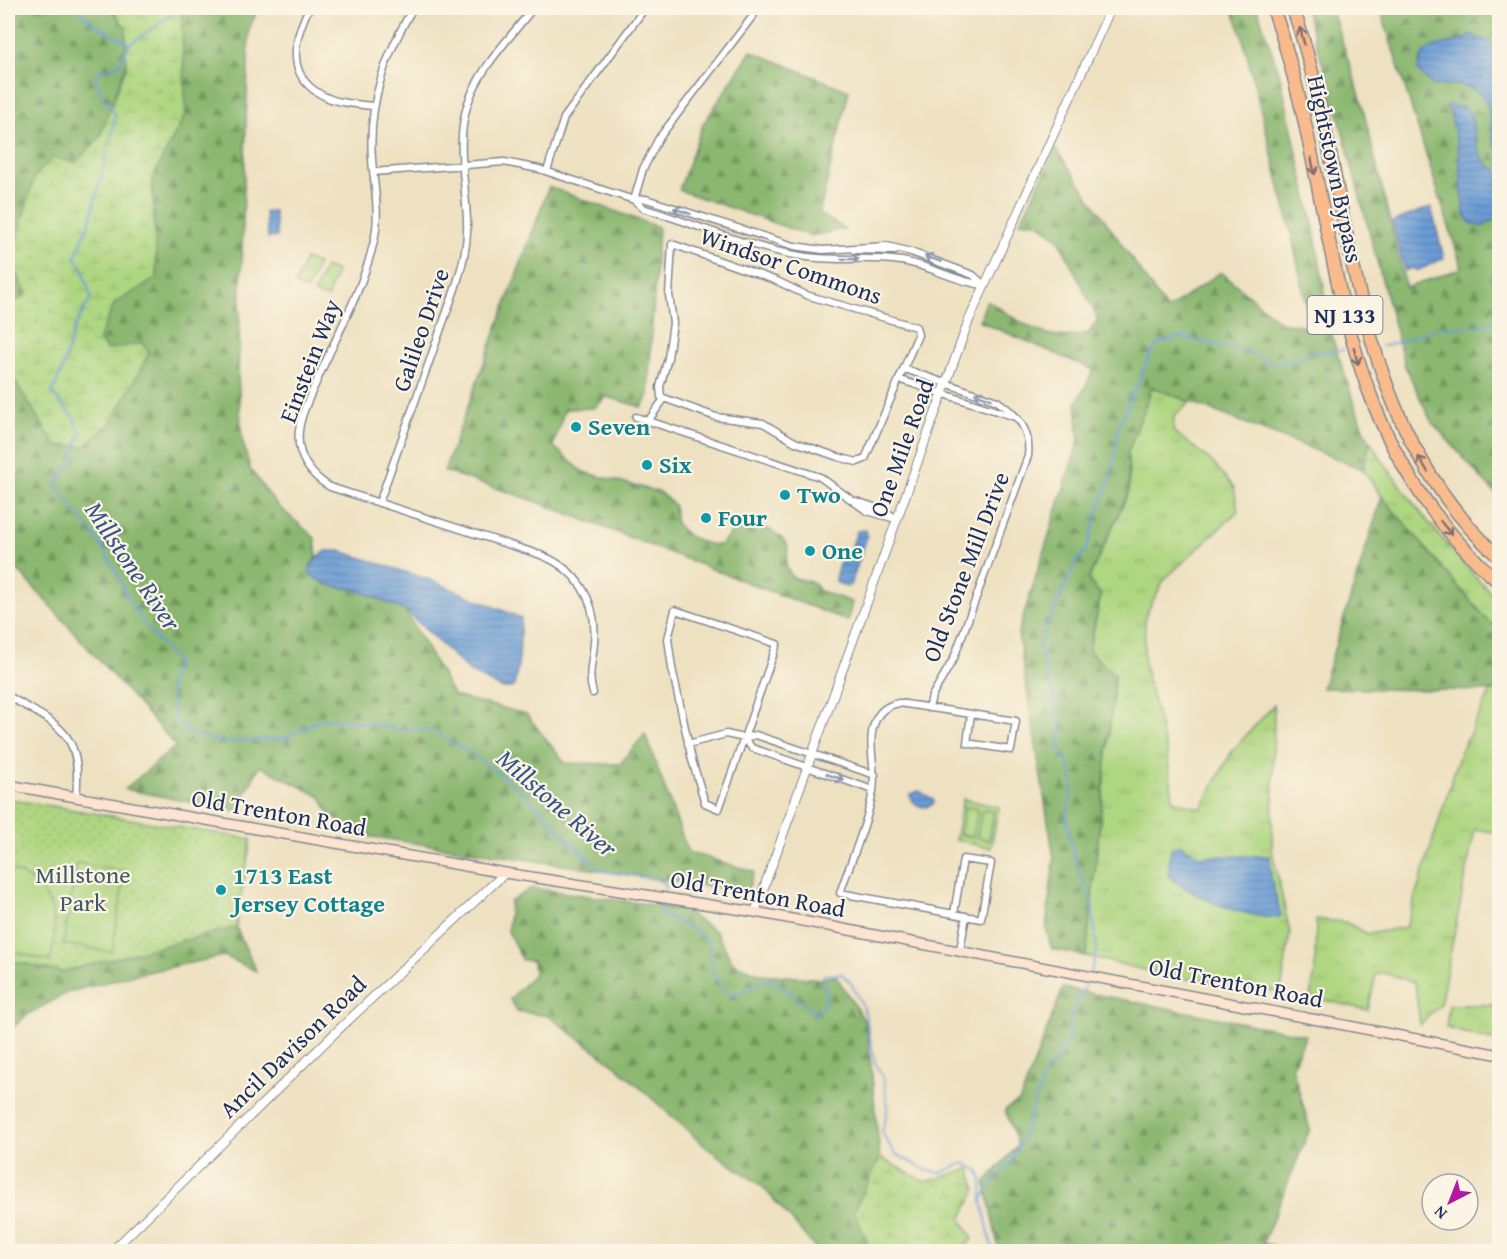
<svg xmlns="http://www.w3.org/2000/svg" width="1507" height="1259" viewBox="0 0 1507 1259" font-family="'Gentium Book Plus',serif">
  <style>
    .grass { fill: url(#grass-tufts); stroke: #658270; stroke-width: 1.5 }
    .forest { fill: url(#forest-firs); stroke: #537366; stroke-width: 1.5 }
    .wetland { fill: url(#wetland-marsh); stroke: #658270; stroke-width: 1.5 }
    .park { fill: url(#park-dots); stroke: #658270; stroke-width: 1.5 }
    .pitch { fill: #afd681; stroke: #658270; stroke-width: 1.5 }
    .water { fill: url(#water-rules); stroke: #43669a; stroke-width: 1.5 }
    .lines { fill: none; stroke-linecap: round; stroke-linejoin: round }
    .stream { stroke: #6b9cd5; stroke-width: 2 }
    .minor-casing { stroke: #848890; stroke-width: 9 }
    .tertiary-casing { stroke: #848890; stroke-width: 10 }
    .secondary-casing { stroke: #848890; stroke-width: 12 }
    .motorway-casing { stroke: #848890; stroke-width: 15 }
    .minor { stroke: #fff; stroke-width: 6 }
    .tertiary { stroke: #fff; stroke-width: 8 }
    .secondary { stroke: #fde4d1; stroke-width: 9 }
    .motorway { stroke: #fabb8c; stroke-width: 12 }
    .oneway { stroke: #7f6e73 }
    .oneway2 { stroke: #8d97ae }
    .culture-dot { fill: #0f9aa8; stroke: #fcf5e5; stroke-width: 2 }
    .labels { text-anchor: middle; stroke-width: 4.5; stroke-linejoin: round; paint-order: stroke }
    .shield { fill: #fcf5e5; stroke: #5e6a86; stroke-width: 1.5 }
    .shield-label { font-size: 22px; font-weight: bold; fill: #1b2f5e }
    .street-label { font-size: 24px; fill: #1b2f5e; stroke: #fcf5e5 }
    .culture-label { font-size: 24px; font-weight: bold; fill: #0d838f; stroke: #fcf5e5; text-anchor: start }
    .park-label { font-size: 24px; fill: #405967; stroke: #fcf5e5 }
    .water-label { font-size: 26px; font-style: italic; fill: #375588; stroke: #fcf5e5 }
  </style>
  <defs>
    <pattern id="grass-tufts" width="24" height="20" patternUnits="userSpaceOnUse" patternTransform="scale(1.5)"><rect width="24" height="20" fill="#afd681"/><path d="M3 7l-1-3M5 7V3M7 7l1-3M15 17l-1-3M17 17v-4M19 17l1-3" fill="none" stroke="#96b872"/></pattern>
    <pattern id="forest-firs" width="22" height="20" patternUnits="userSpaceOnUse" patternTransform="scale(1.5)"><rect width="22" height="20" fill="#8bb76f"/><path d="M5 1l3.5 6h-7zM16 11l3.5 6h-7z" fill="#71955e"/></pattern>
    <pattern id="wetland-marsh" width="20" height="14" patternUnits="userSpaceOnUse" patternTransform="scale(1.5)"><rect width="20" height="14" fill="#afd681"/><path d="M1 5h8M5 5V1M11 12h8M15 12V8" fill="none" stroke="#96b872"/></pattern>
    <pattern id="park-dots" width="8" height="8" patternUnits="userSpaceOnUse" patternTransform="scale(1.5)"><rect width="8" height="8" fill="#afd681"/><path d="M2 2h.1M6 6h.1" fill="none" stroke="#96b872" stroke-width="1.8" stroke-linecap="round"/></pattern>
    <pattern id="water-rules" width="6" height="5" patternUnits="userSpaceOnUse" patternTransform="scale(1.5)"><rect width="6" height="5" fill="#6b9cd5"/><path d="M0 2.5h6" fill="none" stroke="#5780b0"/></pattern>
  </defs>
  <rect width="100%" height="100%" fill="#fcf5e5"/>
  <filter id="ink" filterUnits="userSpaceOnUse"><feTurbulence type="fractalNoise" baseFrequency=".0167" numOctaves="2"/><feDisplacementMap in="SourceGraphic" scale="12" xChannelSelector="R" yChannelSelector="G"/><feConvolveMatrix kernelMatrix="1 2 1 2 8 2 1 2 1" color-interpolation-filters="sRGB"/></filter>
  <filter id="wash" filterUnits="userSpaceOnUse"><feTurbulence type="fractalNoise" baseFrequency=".008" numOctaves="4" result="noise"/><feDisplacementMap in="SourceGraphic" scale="24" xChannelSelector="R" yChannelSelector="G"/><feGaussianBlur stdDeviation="1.35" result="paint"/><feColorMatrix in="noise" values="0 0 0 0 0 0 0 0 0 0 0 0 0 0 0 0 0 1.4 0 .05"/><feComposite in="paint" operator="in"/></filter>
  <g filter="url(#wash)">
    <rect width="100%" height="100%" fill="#eee1c1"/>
    <path class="grass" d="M1152,387L1190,402L1174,417L1173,431L1210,460L1234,487L1238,511L1164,580L1145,616L1144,664L1167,753L1173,800L1201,809L1232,751L1274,705L1272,850L1290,933L1281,992L1174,977L1086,956L1115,675L1089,651L1101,595L1088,580L1129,491L1128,452Z
      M1370,441C1406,500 1452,551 1499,602V629L1486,619L1382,497L1363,469Z
      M1499,687V833L1475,829L1440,1005L1420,1025L1415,983L1385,973L1376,974L1368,1010L1310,997L1315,972L1316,919L1345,922L1368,934L1406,927L1460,753L1491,691Z
      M1449,1005H1499V1042L1446,1028Z"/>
    <path class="forest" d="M8,8H111L126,28V66L100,137L75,163L27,294L86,446L112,421L149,353L142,343L106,350L99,338L115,303L156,278L152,179L186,113L181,8H258L249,30L238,377L242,439L250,469L276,504L315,538L317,556L311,565L340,588L355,589L405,610L454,696L526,714L565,763L620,764L645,734L688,852L754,872L747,892L360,835L343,826L329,813L321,797L260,766L245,794L240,812L125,789L176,746L8,559Z
      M1232,8H1257L1280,76L1314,229L1333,340L1363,429L1370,441L1363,469L1152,387L1128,452L1129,491L1088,580L1101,595L1089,651L1115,675L1086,956L1052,949L1046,929L1054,859L1018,633L1079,440L1076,404L1094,370L979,321L987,300C1020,322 1048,346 1089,333L1098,319L1059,240L1038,222H1020L1056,149L1167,310L1221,272L1280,322L1311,327L1290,227L1242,35Z
      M1305,8H1331L1360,96L1406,288L1462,268L1380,8H1499V498L1431,421L1405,366L1335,103Z
      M751,51L849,91L819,214L845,229L811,236L679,190L702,126Z
      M549,187L658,227L648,396L642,407L607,397L593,408L565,409L553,446L583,472L659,492L674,505C675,510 674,520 677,524C683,536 708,546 720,545L739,525C761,527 774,526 788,546L786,566L792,577L814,583L820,591L852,602L848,621L532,500L444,471Z
      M1382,497L1486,619L1499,629V687L1491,691L1322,688Z
      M531,888L682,909L716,932L733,963L761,974L822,979L836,976L867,1025L880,1158L854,1211L871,1251H818L763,1187L707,1148L616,1066L548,1016L517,1011L510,999L534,974L533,961L522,960L508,931L510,902Z
      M236,927L256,971L224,956L137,974L69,992L30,1013L8,1031V960L61,972Z
      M1063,988L1306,1035L1292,1067L1310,1129L1263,1243L1297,1251H999L985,1183L1018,1145L1005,1110L1020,1100Z"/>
    <path class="wetland" d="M111,8H181L186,113L152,179L157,278L115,303L99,338L106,350L142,343L149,353L112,421L86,446H56L11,375L9,305L27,294L10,260L35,176L53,157L75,163L100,137L126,66V28Z
      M880,1158L925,1182L970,1169L976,1190L961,1219L973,1239L960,1251H871L854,1211Z"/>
    <path class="park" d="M8,799L251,839L236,927L61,972L8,960Z
      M963,799L999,807L991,848L955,840Z"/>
    <path class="pitch" d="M305,259L318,264L307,290L295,285Z
      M325,267L337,272L327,298L314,293Z
      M965,807L978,809L973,837L960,834Z
      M982,810L994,812L989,840L977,837Z
      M77,863L125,871L112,952L63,944Z
      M8,869C52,883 61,919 50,961L8,950Z"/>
    <path class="water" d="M1473,34L1476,38L1483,39L1499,49V150L1494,145C1491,120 1493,90 1460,85C1451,84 1441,86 1432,85L1418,71C1421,34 1452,51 1473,34Z
      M1448,105L1463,107L1470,112C1478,137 1472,159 1499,171V216L1483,227L1471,223L1464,213L1458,148L1450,112L1446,107Z
      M1431,207L1444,258L1417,271L1412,268L1405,271L1392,222Z
      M274,211L277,237L268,238L265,212Z
      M866,530L867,537L851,584L847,587L837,583L835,578L839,564L851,549L857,531Z
      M327,551H341L433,581L521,618L519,660L514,687L503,689L471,673L405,610L355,589L328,585L309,574C311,562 316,557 327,551Z
      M919,791L934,800L933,804C924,809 919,807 911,800L910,794Z
      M1180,845L1200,856H1270L1271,877L1281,916C1258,924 1184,894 1168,875L1171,848Z"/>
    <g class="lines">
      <path class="stream" d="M77,8L92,23L130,44L119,65L102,69L95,77L100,91L116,116L90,221L75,257L83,270L91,298L75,326L62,370L52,393L73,417L80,433L73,461L61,475L57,486L97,539L115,569L129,601L152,634L177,662L169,688L176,720L189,733L220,742L284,739L321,719L366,723L402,730H431L471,753L526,794L569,841L602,871L656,879L666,884L663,896
        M130,44L177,11L172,8
        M1381,346C1401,344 1419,332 1439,329C1459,327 1481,328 1500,320
        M662,902L659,913L692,929L709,943L713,973L726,993L735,996L762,981L777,982L816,1014L825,1004L826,989L822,982L824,975L842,974L851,983L864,1009L875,1063L883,1077L888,1107L882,1132L894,1153L928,1171L941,1173L964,1163L979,1171L982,1180V1202L993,1252
        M1090,974L1097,950L1092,904L1074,857L1066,816L1073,786L1070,768L1059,749L1061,727L1039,644L1077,560L1086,551L1101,502L1111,478L1119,425L1152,351L1160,343L1180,337L1253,353L1270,363L1296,361L1312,351L1329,352L1344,349
        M982,1200L992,1182L1010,1163L1022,1140L1045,1073L1062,1053L1069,1035L1070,1020L1088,979"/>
    </g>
  </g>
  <g filter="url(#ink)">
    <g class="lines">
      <g class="minor-casing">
        <path id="minor" d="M309,8C293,41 284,79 328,98C341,104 359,104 373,106
          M413,8C385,56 368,102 372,159C374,187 381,216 373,245C362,290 338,333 319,376C312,393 301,412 299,431C296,456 310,475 330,487L538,554C577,568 598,601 594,642C593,661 587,674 593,693
          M547,171L564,118L645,8
          M373,172L504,162L539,169L634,200L646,199L794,246L823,250L887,246L911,252L973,275L984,285
          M634,200L643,208C695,224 747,247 801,256C834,262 868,256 901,261C930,265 955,282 984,285
          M634,200L643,169L659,138L759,8
          M672,244L777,281L806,295L916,327L918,335L865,459L857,462L838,457L795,442L763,423L716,417L661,397L660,387L668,358L673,323L669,295Z
          M854,250L895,251
          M905,369L997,401C1018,415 1031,430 1028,456L954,658L932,696L929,708
          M901,380L1015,417
          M636,417L820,477L867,511L896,519
          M648,421L664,399
          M856,501L883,510L894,517
          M379,503L455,289C462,267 468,245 467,222C466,181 455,142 468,103C480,67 511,37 533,8
          M675,610L777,644L719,809L705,803L692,760L672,668L668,639Z
          M8,696C58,725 83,731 76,797
          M744,738L752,748L873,790
          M688,744L726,734L744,738L756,735L875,775
          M954,914L963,859L991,863L981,919L840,893C851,860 867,825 873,791C877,769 866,742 875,722C879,711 888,705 899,703L971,714L967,743L1011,750L1016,721L971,714
          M960,950L966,916"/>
      </g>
      <g class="tertiary-casing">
        <path id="tertiary" d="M755,912L969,320L1111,8
          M111,1252L336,1032L505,873"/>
      </g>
      <g class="secondary-casing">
        <path id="secondary" d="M8,785L505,873L755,912L1500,1055"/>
      </g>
      <g class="motorway-casing">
        <path id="motorway" d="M1273,8C1345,213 1318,427 1500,583
          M1293,8C1357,195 1341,415 1500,558"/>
      </g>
      <use href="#minor" class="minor"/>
      <use href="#tertiary" class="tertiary"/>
      <use href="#secondary" class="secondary"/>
      <use href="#motorway" class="motorway"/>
    </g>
    <defs><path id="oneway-shaft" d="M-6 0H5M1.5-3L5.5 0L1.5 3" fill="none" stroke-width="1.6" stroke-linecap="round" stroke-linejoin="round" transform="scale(1.5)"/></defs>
    <g class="oneway">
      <use href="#oneway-shaft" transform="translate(1302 36) rotate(-106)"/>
      <use href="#oneway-shaft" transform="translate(1313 166) rotate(78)"/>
      <use href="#oneway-shaft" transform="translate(1356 356) rotate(74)"/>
      <use href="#oneway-shaft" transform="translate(1423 464) rotate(-122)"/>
      <use href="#oneway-shaft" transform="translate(1446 528) rotate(51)"/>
    </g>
    <g class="oneway2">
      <use href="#oneway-shaft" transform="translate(682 211) rotate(-162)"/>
      <use href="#oneway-shaft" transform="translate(850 259)"/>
      <use href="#oneway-shaft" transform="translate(933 259) rotate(-161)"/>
      <use href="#oneway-shaft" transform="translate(983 396) rotate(-159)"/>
      <use href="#oneway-shaft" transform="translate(835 777) rotate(19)"/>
    </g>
  </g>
  <g class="culture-dot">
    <circle cx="576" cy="427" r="6"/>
    <circle cx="647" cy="465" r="6"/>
    <circle cx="785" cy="495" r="6"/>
    <circle cx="706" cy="518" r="6"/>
    <circle cx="810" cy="551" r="6"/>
    <circle cx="221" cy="890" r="6"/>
  </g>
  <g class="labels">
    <rect class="shield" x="1307.5" y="296" width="75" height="38" rx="4.5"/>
    <g class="shield-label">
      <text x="1345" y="323">NJ 133</text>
    </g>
    <g class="street-label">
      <text transform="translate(1335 169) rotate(78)" y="8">Hightstown Bypass</text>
      <text transform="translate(791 266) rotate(19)" y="8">Windsor Commons</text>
      <text transform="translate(421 330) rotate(-71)" y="8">Galileo Drive</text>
      <text transform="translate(310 361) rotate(-69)" y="8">Einstein Way</text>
      <text transform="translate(902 448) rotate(-70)" y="8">One Mile Road</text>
      <text transform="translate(966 567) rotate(-69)" y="8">Old Stone Mill Drive</text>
      <text transform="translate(279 813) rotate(10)" y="8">Old Trenton Road</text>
      <text transform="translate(758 894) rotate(10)" y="8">Old Trenton Road</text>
      <text transform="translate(1236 983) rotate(11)" y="8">Old Trenton Road</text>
      <text transform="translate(293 1047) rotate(-44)" y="8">Ancil Davison Road</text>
    </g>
    <g class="culture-label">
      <text x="588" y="435">Seven</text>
      <text x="659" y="473">Six</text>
      <text x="797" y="503">Two</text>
      <text x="718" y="526">Four</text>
      <text x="822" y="559">One</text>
      <text x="233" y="884">1713 East<tspan x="233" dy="28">Jersey Cottage</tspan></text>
    </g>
    <g class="park-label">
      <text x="83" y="883">Millstone<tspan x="83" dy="28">Park</tspan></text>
    </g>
    <g class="water-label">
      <text transform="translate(133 566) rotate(56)" y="9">Millstone River</text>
      <text transform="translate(557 803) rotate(41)" y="9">Millstone River</text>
    </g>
  </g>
  <rect width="1507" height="1259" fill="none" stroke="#fcf5e5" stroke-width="30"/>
  <g transform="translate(1450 1202) rotate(222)"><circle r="28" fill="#fcf5e5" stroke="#a2a6af" stroke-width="1.5"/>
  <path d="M0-4.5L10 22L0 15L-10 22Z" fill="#b5179e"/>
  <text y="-9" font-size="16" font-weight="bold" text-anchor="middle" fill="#1b2f5e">N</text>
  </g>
</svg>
